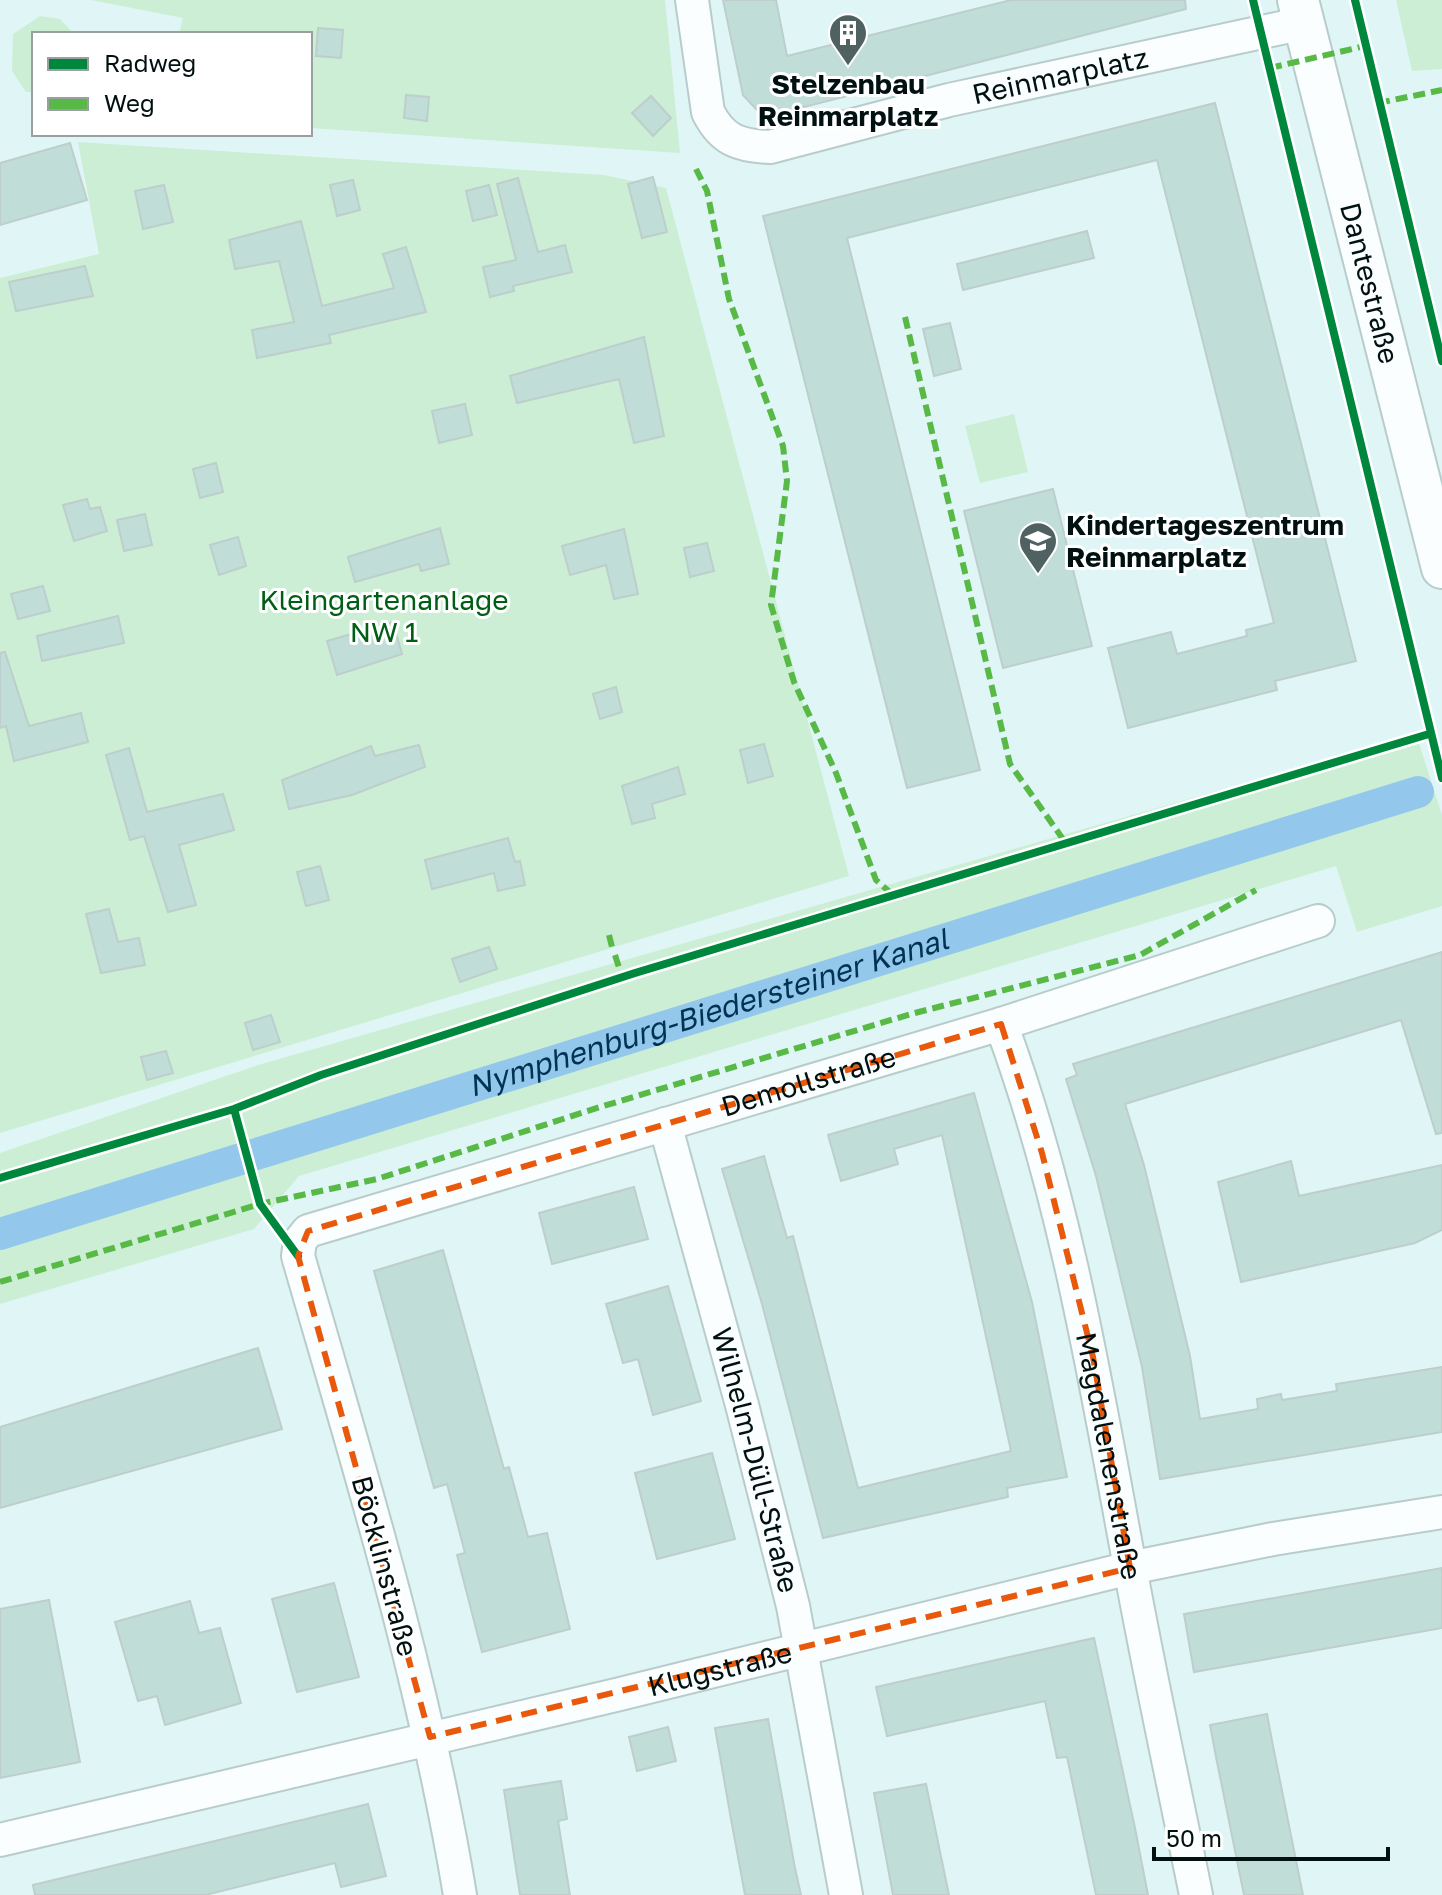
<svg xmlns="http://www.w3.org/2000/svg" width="1442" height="1895" viewBox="0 0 1442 1895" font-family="'Golos Text',sans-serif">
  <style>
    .green { fill: #cbeed5 }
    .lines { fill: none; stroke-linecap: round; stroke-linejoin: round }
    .canal { stroke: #94c7ec; stroke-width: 32 }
    .building { fill: #c1ddd7; stroke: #bdcecc; stroke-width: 2 }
    .minor-casing { stroke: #b8cccb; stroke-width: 36 }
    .tertiary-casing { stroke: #b8cccb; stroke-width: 44 }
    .minor { stroke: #fafefe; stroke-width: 32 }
    .tertiary { stroke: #fafefe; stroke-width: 40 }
    .quiet { stroke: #58b947; stroke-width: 6; stroke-dasharray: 12 6; stroke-linecap: butt }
    .cycleway-casing { stroke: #fff; stroke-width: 13 }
    .cycleway { stroke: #00873e; stroke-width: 8 }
    .marked { fill: none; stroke: #e8590c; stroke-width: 6; stroke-dasharray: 16 10; stroke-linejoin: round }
    .labels { text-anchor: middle; stroke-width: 6; stroke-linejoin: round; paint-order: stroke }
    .street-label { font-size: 28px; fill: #011111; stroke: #fff }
    .poi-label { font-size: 28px; font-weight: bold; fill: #011111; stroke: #fff }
    .park-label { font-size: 28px; fill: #015e16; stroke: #fff }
    .water-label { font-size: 30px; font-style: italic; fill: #003253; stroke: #fff }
  </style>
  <rect width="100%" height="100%" fill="#e0f6f6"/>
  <path class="green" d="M91,0H665L680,153L310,128V34H179L183,18Z
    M1396,0H1442V69L1412,71Z
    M40,16L60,19L74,34H34V92H26L12,71L13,34Z
    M78,142L604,175L666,188L849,876L0,1133V278L99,254Z
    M1014,414L1028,472L980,483L965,426Z
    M1416,734L1442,815V906L1357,932L1336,866L299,1176L254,1229L0,1304V1153L258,1065Z"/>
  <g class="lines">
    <path class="canal" id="s1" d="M0,1234L1418,792"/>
  </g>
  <path class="building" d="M723,0H776L787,56L1011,0H1185L1186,9L773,115L757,110L743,95Z
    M318,28L343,30L341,58L316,56Z
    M406,95L429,97L427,121L404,118Z
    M651,96L671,118L653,136L632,113Z
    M1215,103L1356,661L1275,681L1277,690L1128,728L1108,648L1171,632L1177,654L1247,636L1246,630L1274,623L1157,160L847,238L980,770L907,788L763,216Z
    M70,143L87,200L0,225V163Z
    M653,177L667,232L642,238L628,184Z
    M518,178L538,252L565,245L572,272L513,286L514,291L490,297L483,267L516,260L497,184Z
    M353,180L360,210L337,216L330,185Z
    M164,185L173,222L143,229L135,191Z
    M489,185L497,215L473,221L466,191Z
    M301,221L322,306L394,288L383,254L406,247L426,312L329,335L331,343L257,358L252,330L294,322L279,261L235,269L229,240Z
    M1087,231L1094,258L963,290L957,264Z
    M85,266L93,296L16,311L9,282Z
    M950,323L961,369L934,376L923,329Z
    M644,337L664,436L634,443L619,379L517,403L510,376Z
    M465,404L472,435L439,443L432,411Z
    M216,463L223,492L200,498L193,469Z
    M1053,489L1092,646L1003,668L964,511Z
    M87,499L90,509L100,507L107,531L74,541L63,505Z
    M145,514L152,545L124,551L117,520Z
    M440,528L449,564L421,571L419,564L355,582L348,557Z
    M624,529L638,594L614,599L606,565L570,575L562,546Z
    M238,537L246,566L219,575L210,545Z
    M707,543L714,571L690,577L684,548Z
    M43,586L50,611L18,619L11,594Z
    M118,616L124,643L42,661L37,636Z
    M393,622L402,654L337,675L327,641Z
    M5,652L29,726L81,713L88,742L14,761L6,726L0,728V653Z
    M616,687L622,712L600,719L593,694Z
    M764,744L773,776L748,783L740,750Z
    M419,745L425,767L352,795L289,809L282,780L371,746L375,756Z
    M129,748L147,812L223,794L234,830L179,845L196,905L168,912L144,836L130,840L106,755Z
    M678,767L685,794L652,804L655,818L632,824L622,786Z
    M508,838L515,862L520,861L525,885L498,891L494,873L432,889L425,860Z
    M320,866L329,900L306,906L297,872Z
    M109,909L118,942L139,938L145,965L101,973L86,914Z
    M489,947L497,969L460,982L452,959Z
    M1442,952V1133L1436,1134L1401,1020L1125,1104L1144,1165L1190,1356L1200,1419L1258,1409L1257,1399L1281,1394L1282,1400L1337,1391L1336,1384L1442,1367V1432L1160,1479L1142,1367L1096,1176L1066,1079L1077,1075L1073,1064Z
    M271,1015L280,1042L253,1050L245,1023Z
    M166,1051L173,1073L147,1080L141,1057Z
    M974,1093L1032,1302L1067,1477L1007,1488L1008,1497L823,1538L762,1304L722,1169L764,1156L787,1238L793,1236L858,1488L1011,1451L942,1135L894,1149L898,1164L841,1181L828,1135Z
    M1291,1161L1299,1196L1442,1165V1230L1415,1243L1241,1282L1218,1182Z
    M634,1187L648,1239L552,1264L539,1213Z
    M443,1250L504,1469L509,1467L528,1537L547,1533L570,1629L482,1652L457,1555L465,1553L447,1484L434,1488L374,1271Z
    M668,1286L701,1401L653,1415L638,1359L623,1363L606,1304Z
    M258,1348L282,1429L0,1508V1427Z
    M712,1453L735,1539L657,1559L635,1473Z
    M1442,1568V1628L1194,1672L1184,1614Z
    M334,1583L359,1677L297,1692L272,1599Z
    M49,1600L80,1762L0,1778V1609Z
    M190,1601L199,1633L220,1628L241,1703L165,1725L157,1696L138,1701L115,1622Z
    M1094,1638L1135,1828L1148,1895H1096L1067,1757L1057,1758L1045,1701L887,1736L876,1687Z
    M1267,1714L1273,1746L1303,1895H1244L1216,1757L1210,1725Z
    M768,1719L795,1868L801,1895H745L731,1819L715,1728Z
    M668,1727L676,1761L637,1771L629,1737Z
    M561,1781L567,1819L558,1821L570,1895H520L504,1790Z
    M926,1784L949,1895H893L874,1793Z
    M368,1804L386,1876L341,1887L335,1863L205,1895H35L33,1885Z"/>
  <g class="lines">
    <g class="minor-casing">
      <g id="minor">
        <path id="s2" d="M692,0L708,112C722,140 739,146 770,147L949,100L1304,23"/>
        <path id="s3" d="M1001,1024C1066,1199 1096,1385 1130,1567C1150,1677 1174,1786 1196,1895"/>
        <path id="s4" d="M665,1124L742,1405L793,1606L846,1895"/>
        <path id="s5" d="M0,1840L616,1695L1130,1568L1273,1539L1442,1512"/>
        <path id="s6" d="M460,1895C424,1678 359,1467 298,1256L300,1241L308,1231L1001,1024L1318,921"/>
      </g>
    </g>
    <g class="tertiary-casing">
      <g id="tertiary">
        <path id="s7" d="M1298,0L1442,568"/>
      </g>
    </g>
    <use href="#minor" class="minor"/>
    <use href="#tertiary" class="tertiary"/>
    <path class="quiet" d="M1270,68L1365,46
      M1378,103L1442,90
      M696,169L707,191L729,299L783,446L787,481L771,605L794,682L836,773L876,880L893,895
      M905,317L1010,764L1065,842
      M609,935L612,947
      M615,955L622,977
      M0,1282L260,1204L377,1179L600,1107L911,1014L1140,955L1256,890"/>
    <g class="cycleway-casing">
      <path id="cycleway" d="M1253,0L1442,778
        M1355,0L1442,361
        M234,1109L260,1204L298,1256
        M0,1178L234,1109L321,1075L635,973L1429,734"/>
    </g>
    <use href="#cycleway" class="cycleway"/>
  </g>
  <path class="marked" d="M1001,1024L1042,1153L1093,1357L1130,1568L430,1737L298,1256L308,1231Z"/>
  <defs>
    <g id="building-pin" transform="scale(2)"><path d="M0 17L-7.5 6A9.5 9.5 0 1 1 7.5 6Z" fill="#4f6161" stroke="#fff"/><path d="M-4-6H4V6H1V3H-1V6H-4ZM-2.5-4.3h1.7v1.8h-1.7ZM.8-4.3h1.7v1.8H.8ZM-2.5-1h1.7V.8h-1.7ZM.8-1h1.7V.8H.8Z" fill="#fff"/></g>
    <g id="school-pin" transform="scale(2)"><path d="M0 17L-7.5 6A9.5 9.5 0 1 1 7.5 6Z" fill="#4f6161" stroke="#fff"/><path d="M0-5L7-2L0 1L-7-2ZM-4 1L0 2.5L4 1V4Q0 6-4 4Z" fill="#fff"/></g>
  </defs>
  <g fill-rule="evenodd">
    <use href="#building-pin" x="848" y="33"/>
    <use href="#school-pin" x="1038" y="541"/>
  </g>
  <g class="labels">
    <g class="street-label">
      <text dy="10" stroke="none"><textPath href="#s2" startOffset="488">Reinmarplatz</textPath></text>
      <text dy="10" stroke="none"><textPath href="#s7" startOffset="292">Dantestraße</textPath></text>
      <text dy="10" stroke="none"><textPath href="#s6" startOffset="1210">Demollstraße</textPath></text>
      <text dy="10" stroke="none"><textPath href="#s3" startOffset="446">Magdalenenstraße</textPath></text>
      <text dy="10" stroke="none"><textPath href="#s4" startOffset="348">Wilhelm-Düll-Straße</textPath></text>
      <text transform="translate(385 1566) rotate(75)" y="10">Böcklinstraße</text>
      <text dy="10" stroke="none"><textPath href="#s5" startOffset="740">Klugstraße</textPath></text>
    </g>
    <g class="poi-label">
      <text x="848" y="94">Stelzenbau<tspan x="848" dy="32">Reinmarplatz</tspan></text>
      <text x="1066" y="535" text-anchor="start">Kindertageszentrum<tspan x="1066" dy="32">Reinmarplatz</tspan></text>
    </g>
    <g class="park-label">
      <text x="384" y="610">Kleingartenanlage<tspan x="384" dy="32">NW 1</tspan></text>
    </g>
    <g class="water-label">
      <text dy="10" stroke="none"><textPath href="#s1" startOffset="742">Nymphenburg-Biedersteiner Kanal</textPath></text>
    </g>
  </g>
  <rect x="32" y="32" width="280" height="104" fill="#ffffff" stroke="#99a0a0" stroke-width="2"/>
  <rect x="48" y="58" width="40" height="12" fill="#00873e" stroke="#99a0a0" stroke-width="2"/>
  <text x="104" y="72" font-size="24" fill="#011111">Radweg</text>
  <rect x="48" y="98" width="40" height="12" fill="#58b947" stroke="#99a0a0" stroke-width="2"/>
  <text x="104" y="112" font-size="24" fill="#011111">Weg</text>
  <path d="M1154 1847v12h234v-12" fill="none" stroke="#011111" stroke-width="4"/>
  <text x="1166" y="1847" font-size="24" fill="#011111" stroke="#ffffff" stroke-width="6" paint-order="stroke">50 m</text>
</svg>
